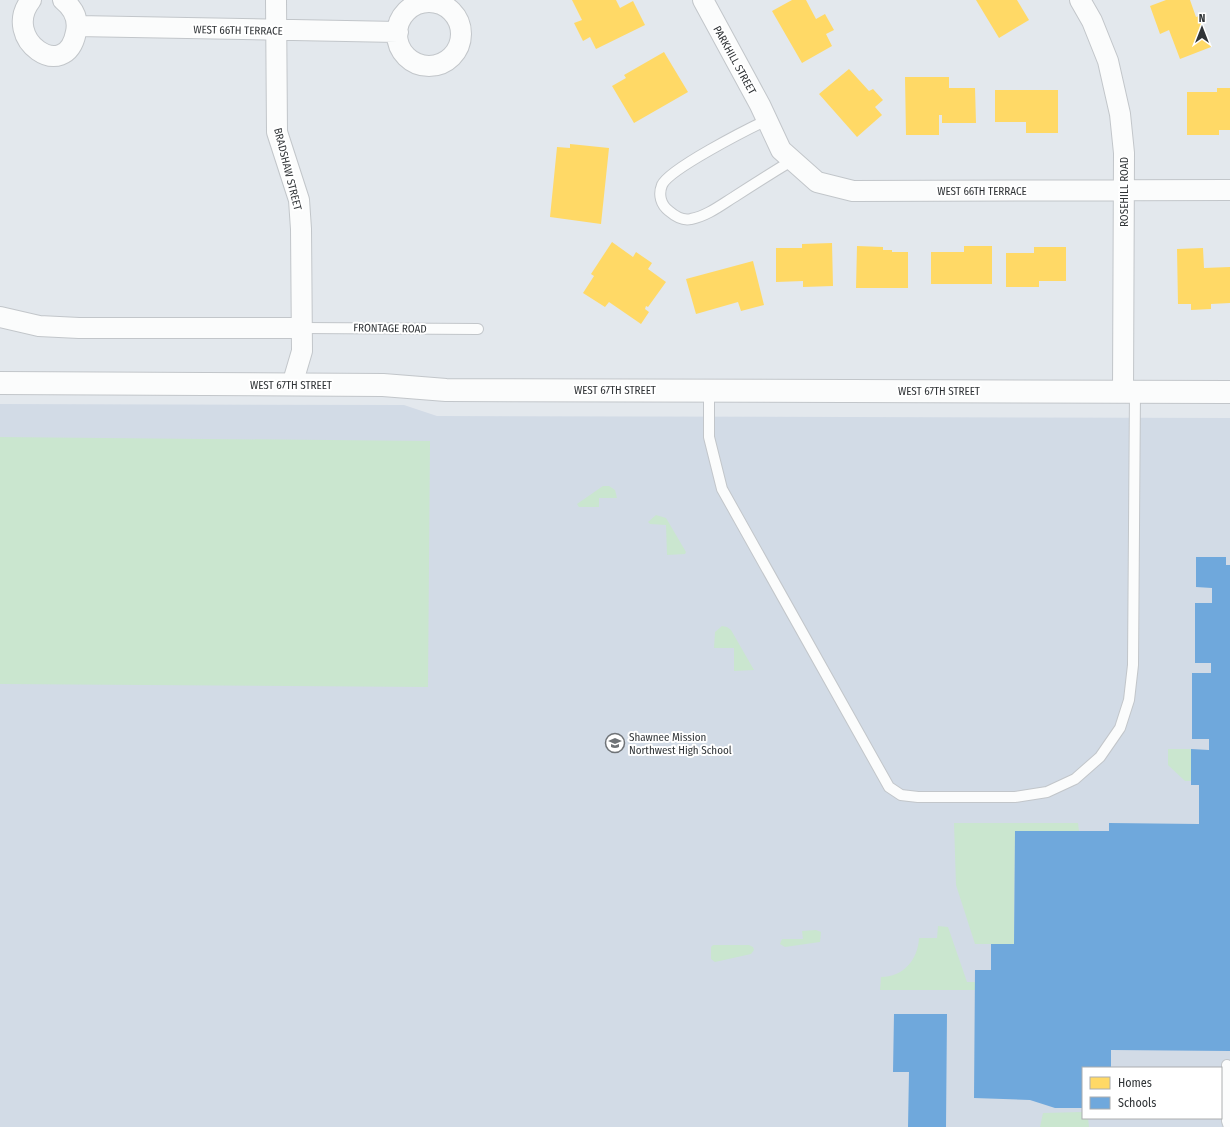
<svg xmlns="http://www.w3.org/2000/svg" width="1230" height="1127" viewBox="0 0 1230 1127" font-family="'Fira Sans Condensed',sans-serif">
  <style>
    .built { fill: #d2dbe6; fill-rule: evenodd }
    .green { fill: #cae6cf }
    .homes { fill: #ffd966 }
    .schools { fill: #6fa8dc }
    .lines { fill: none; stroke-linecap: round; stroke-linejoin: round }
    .service-casing { stroke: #c2c6ca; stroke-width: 12 }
    .minor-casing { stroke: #c2c6ca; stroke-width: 22 }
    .tertiary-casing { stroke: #c2c6ca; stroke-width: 24 }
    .service { stroke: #fbfcfc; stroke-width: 10 }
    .minor { stroke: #fbfcfc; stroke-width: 20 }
    .tertiary { stroke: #fbfcfc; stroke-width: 22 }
    .labels { text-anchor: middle; stroke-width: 4; stroke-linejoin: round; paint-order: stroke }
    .street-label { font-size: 11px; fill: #303437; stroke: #fff }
    .poi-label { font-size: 11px; fill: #303437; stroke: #fff; text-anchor: start }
  </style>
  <rect width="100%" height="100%" fill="#e3e8ed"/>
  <path class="built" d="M0,404L404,405L437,416L1230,418V1127H0ZM1083,1068H1221V1118H1083Z"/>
  <path class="green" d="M0,437L430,441L428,687L0,684Z
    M603,486H609L615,490L617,498H599V507H579L577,504Z
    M656,515L666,518L686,552L685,554L667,555L666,525L650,524L648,522Z
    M722,626L727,627L731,630L754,670L734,671V648H714L715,632Z
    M1168,749H1191V781H1185L1168,765Z
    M954,823H1078L1079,831H1015L1014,944H975L956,885Z
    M938,926L948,927L967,982H975V990H880L881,977C903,977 918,960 919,938H937Z
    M816,930L821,932L820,942L785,947L780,944L782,939H803L802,931Z
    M713,945H749L753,947L754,950L751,954L715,962L711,959V947Z
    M1083,1112V1118H1088L1089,1127H1040L1043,1113Z"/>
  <path class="homes" d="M572,0H616L620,8L633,1L645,25L596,49L590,37L583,41L574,23L582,20Z
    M792,0H806L816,19L825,14L834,30L826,34L832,46L802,63L772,11Z
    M976,0H1017L1029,20L999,38Z
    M1166,0H1190L1196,17L1199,16L1211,47L1180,59L1169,30L1160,34L1150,6Z
    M664,52L688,92L634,123L612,86L626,78L624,75Z
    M849,69L869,91L873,89L883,100L875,107L882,115L857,137L819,94Z
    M905,77H949V88H975L976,123H942V115H939V135H906Z
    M1217,88H1230V130H1219V135H1187V92H1217Z
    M995,90H1058V133H1026V122H995Z
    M570,144L609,148L601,224L550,217L557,147L570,148Z
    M612,242L633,257L636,252L652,263L648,269L666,282L648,307L646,306L645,309L649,312L641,324L609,302L605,307L583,293L594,276L591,274Z
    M832,243L833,286L803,287V281L776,282V248H802V244Z
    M857,246L883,247V250H892V252H908V288H856Z
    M964,246H992V284H931V252H964Z
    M1034,247H1066V281H1039V287H1006V253H1034Z
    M1203,248L1204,268L1230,267V303L1211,304V309L1191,310V304H1178L1177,249Z
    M753,261L764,305L741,311L738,302L696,314L686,279Z"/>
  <path class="schools" d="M1196,557H1226V565H1230V1051L1111,1050V1068H1083V1108H1055L1030,1100L974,1098L975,970H991V944H1014L1015,831H1109V823L1199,824V785H1191V749L1209,750V739H1192V673H1211V663H1195V603H1212V588L1196,587Z
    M894,1014H947L946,1127H908L909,1072H893Z"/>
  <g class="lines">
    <g class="service-casing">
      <path id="service" d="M767,120C748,129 669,169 662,185C658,195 661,205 669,211C676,217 683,221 691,219C707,216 721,205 734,197C754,184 773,172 793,160
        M302,328L478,329
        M709,390V437L722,489L889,787L901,795L918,797H1015L1047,792L1075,779L1100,757L1120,728L1129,700L1133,665L1135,391
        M1227,1065V1121L1229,1127"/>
    </g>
    <g class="minor-casing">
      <path id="minor" d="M31,0C0,39 66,85 76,32C79,18 73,8 63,0
        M276,0L277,132L299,200L301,229L302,351L292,385
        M703,0L760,105L781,150L817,182L853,191L1230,190
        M1080,0L1092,21L1108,61L1120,114L1124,153L1123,391
        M397 34a32 32 0 1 1 64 0a32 32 0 1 1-64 0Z
        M77,26L398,32
        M0,317L39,326L79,328H302"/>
    </g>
    <g class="tertiary-casing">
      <path id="tertiary" d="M0,383L383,385L446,390L1230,392"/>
    </g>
    <use href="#service" class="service"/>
    <use href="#minor" class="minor"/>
    <use href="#tertiary" class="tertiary"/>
  </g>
  <defs>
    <g id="school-ring" transform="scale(1)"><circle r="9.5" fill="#fff" stroke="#6f7377" stroke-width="1.5"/><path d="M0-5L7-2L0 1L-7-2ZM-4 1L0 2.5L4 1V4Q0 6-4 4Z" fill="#6f7377"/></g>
  </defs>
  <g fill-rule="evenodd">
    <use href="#school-ring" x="615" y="743"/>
  </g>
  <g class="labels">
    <g class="street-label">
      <text transform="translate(238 30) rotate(1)" y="4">WEST 66TH TERRACE</text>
      <text transform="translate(735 60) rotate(61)" y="4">PARKHILL STREET</text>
      <text transform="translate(288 169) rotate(76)" y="4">BRADSHAW STREET</text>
      <text x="982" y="195">WEST 66TH TERRACE</text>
      <text transform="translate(1124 192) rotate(-90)" y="4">ROSEHILL ROAD</text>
      <text transform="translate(390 328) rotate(1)" y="4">FRONTAGE ROAD</text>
      <text x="291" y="389">WEST 67TH STREET</text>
      <text x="615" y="394">WEST 67TH STREET</text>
      <text x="939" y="395">WEST 67TH STREET</text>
    </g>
    <g class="poi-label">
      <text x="629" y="741">Shawnee Mission<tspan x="629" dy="13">Northwest High School</tspan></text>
    </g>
  </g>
  <rect x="1082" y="1067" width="140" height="52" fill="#ffffff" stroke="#acaeaf"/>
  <rect x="1090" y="1077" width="20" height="12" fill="#ffd966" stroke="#acaeaf"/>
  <text x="1118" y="1087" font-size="12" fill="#303437">Homes</text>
  <rect x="1090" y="1097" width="20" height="12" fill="#6fa8dc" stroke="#acaeaf"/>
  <text x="1118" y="1107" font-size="12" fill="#303437">Schools</text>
  <g transform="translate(1202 28)" stroke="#ffffff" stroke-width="3" paint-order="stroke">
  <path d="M0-3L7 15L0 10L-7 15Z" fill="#303437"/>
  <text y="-6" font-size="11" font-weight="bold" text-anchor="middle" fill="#303437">N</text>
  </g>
</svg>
